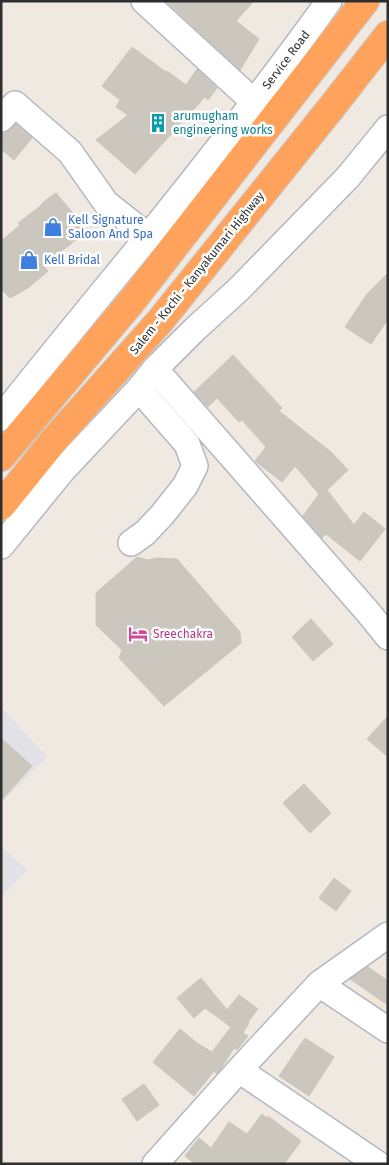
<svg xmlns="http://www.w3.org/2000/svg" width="389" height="1165" viewBox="0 0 389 1165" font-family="'Fira Sans',sans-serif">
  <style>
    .industrial { fill: #e3e1e8 }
    .education { fill: #f0e6d1 }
    .building { fill: #cbc7bf; stroke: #cbc5ba }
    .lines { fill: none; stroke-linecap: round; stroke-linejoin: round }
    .minor-casing { stroke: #b4b7c1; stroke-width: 28 }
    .highway-casing { stroke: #c9c9c9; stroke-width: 30 }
    .minor { stroke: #fff; stroke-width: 25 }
    .highway { stroke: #ffa35c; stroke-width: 28 }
    .labels { text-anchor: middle; stroke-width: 5; stroke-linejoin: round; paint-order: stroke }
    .street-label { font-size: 12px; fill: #2e2e2e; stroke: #fff }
    .culture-label { font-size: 12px; fill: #0d838f; stroke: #fff; text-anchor: start }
    .shop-label { font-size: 12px; fill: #366cbe; stroke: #fff; text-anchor: start }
    .hotel-label { font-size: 12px; fill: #b23c85; stroke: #fff; text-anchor: start }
  </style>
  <rect width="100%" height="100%" fill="#efe9e1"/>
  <path class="industrial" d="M1,707L47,757L1,803Z
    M1,846L27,870L1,897Z"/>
  <path class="education" d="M388,969V1024L363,1008Z"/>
  <path class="building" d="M166,1H254L236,21L259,39L240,70Z
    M132,47L166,72L167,71L186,85L197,69L217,88L208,100L205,97L135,174L96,140L128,115L116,107L120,100L102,86Z
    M16,124L32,138L14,160L1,149V133H6Z
    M56,193L88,231L43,265L48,271L28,288L10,298L1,289V241L20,225L18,223L38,208L46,200Z
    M388,273V319L371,344L345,327L367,294Z
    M233,355L282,408L279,411L331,452L348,470L327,490L354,525L364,512L385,529L360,561L326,534L322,538L321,537L303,516L319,494L295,466L282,482L255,461L266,447L242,420L239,422L217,398L208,407L194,392Z
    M137,557L147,560L157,558L177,559L240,632L241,643L164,706L119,658L122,650L96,625V593Z
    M311,619L333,644L313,661L292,637Z
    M388,716V757L367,739Z
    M1,738L32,766L1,801Z
    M304,784L331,813L310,833L283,803Z
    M334,878L351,891L336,911L319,898Z
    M368,967L388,981V1005L350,979Z
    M201,978L227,1010L239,995L258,1009L248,1022L249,1023L243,1033L248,1036L237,1050L234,1048L220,1070L217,1073L214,1071L194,1096L153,1062L180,1029L197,1043L212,1052L231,1027L205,1008L194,1018L177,998Z
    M305,1038L334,1057L309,1096L279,1076Z
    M144,1084L159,1105L137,1121L122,1099Z
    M262,1114L267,1118L268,1116L301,1141L284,1164H195L185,1156L199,1138L211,1148L229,1122L247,1134Z"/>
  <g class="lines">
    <g class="minor-casing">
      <path id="minor" d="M144,1L254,102
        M1,119L15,104L70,152L106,203L148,236
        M155,369L367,611L388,637
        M1,418C49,357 98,298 147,238C209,161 271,82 329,1
        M131,543L145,533L162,515L185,486L195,466L187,444L139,389
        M1,546L62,471L139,389L155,369L194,330L239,289L348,177L388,128
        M319,984L388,1030
        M155,1164L239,1070
        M378,1164L239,1070L319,984L388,935"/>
    </g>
    <g class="highway-casing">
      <path id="highway" d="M1,457L132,301L365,1
        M1,506L55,439L160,321L331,108L388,35"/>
    </g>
    <use href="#minor" class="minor"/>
    <use href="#highway" class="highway"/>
  </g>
  <defs>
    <g id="building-bare" transform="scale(1.5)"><path d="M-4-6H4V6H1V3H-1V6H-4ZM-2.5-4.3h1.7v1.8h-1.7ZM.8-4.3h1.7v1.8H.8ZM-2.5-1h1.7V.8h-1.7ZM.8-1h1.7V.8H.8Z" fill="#0f9aa8" stroke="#fff" stroke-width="2.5" paint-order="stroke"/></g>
    <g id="shop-bare" transform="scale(1.5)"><path d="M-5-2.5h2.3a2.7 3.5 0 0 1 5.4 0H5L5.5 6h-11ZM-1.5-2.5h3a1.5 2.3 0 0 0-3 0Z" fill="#3f7fe0" stroke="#fff" stroke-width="2.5" paint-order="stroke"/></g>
    <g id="hotel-bare" transform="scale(1.5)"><path d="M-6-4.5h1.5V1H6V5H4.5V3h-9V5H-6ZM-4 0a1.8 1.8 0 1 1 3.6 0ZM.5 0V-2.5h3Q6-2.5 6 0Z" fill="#d1479c" stroke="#fff" stroke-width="2.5" paint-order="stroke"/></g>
  </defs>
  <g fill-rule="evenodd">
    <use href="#building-bare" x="158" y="123"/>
    <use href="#shop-bare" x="53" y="227"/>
    <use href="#shop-bare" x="29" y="260"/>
    <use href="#hotel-bare" x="138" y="634"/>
  </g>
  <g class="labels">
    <g class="street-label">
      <text transform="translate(286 60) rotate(-53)" y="4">Service Road</text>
      <text transform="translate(197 273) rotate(-51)" y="4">Salem - Kochi - Kanyakumari Highway</text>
    </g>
    <g class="culture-label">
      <text x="173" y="120">arumugham<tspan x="173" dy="14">engineering works</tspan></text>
    </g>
    <g class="shop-label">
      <text x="68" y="224">Kell Signature<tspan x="68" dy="14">Saloon And Spa</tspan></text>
      <text x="44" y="264">Kell Bridal</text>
    </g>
    <g class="hotel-label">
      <text x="153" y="638">Sreechakra</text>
    </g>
  </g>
  <rect width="389" height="1165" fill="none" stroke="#2e2e2e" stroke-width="5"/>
</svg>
